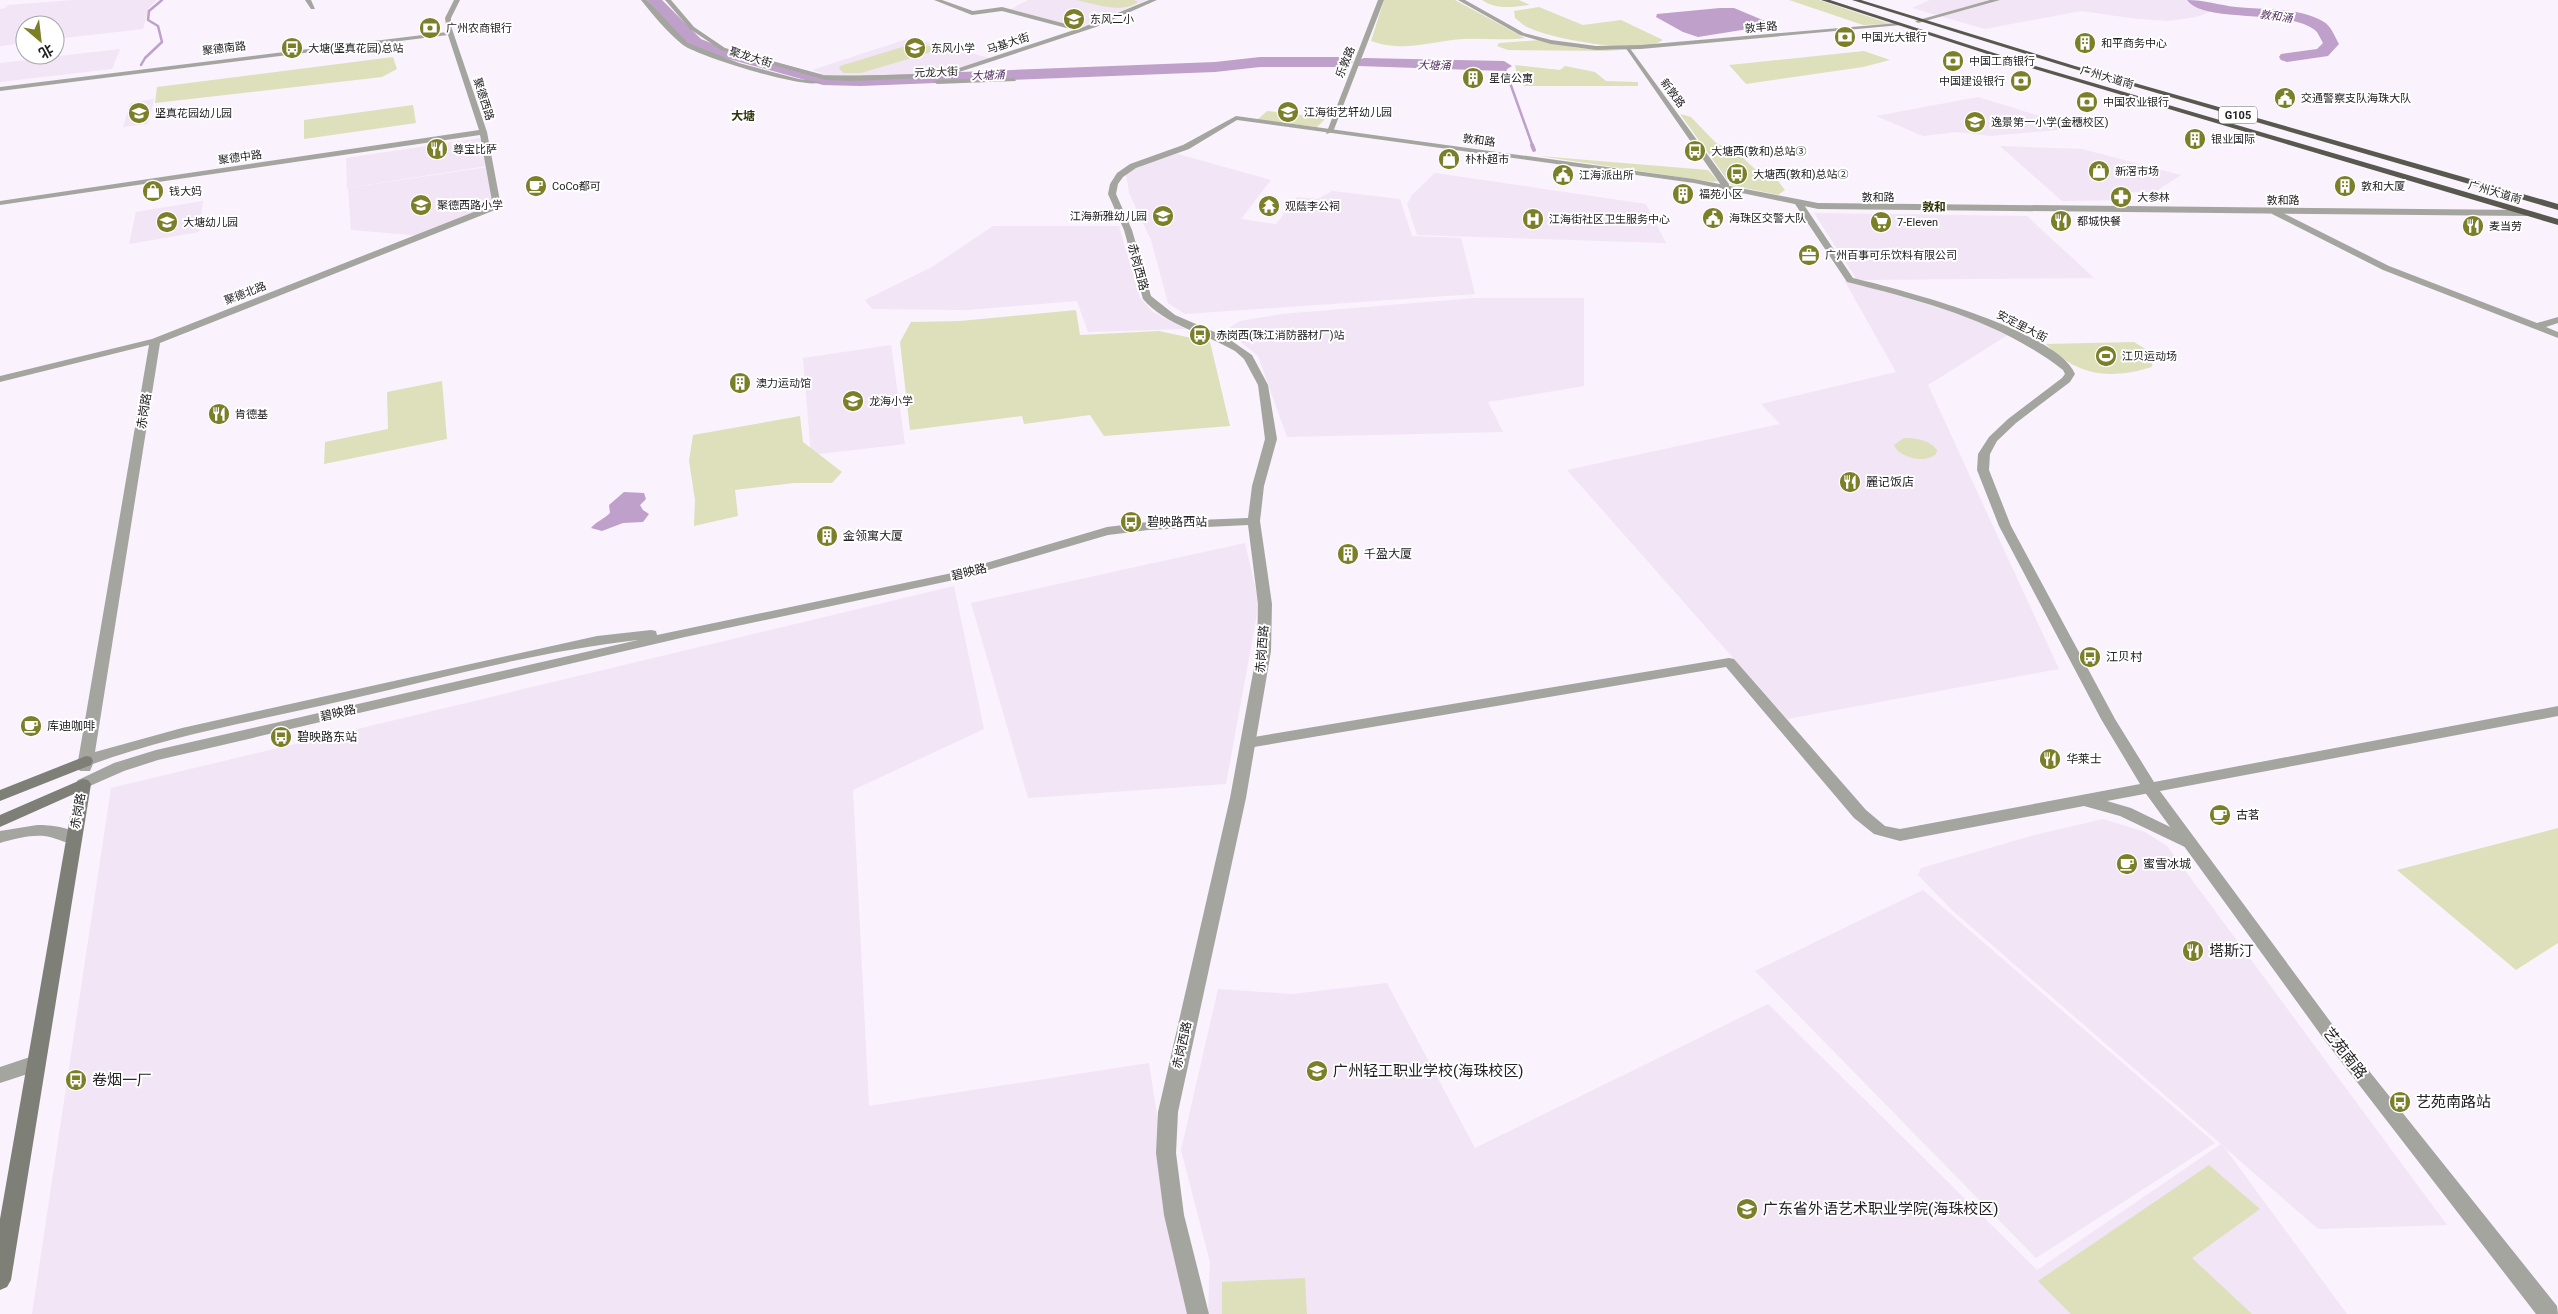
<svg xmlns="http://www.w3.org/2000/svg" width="2558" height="1314" viewBox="0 0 2558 1314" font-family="Roboto,'Noto Sans SC',sans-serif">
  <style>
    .built { fill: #f1e5f6 }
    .green { fill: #dde0bb }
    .water { fill: #bea0ca }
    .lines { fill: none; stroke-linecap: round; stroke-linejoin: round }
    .stream-far1 { stroke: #bea0ca; stroke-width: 2.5 }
    .stream { stroke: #bea0ca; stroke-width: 4 }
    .river { fill: #bea0ca; fill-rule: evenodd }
    .minor { fill: #a5a5a0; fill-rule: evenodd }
    .tertiary { fill: #a5a5a0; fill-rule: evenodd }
    .secondary { fill: #7e7f77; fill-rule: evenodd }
    .trunk { fill: #58584f; fill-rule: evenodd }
    .labels { text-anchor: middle; stroke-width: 4; stroke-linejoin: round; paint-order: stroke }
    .far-water-label { font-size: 11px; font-style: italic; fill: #522c60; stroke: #fff }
    .far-poi-label { font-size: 11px; fill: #242125; stroke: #fff; text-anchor: start }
    .far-street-label { font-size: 11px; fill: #242125; stroke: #fff }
    .shield { fill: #fff; stroke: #666466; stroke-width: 1 }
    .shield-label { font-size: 11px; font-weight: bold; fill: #242125 }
    .far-quarter-label { font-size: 12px; font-weight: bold; fill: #303208; stroke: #fff }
    .street-label { font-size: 12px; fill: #242125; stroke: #fff }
    .poi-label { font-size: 12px; fill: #242125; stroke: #fff; text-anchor: start }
    .near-poi-label { font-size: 15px; fill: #242125; stroke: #fff; text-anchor: start }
    .near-street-label { font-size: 15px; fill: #242125; stroke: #fff }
  </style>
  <rect width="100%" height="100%" fill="#faf2fd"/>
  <path class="built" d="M73,0H157L149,8L143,29L55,39V25H25V43L0,46V9L5,8L8,5Z
    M1028,0H1147L1079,28L1011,9Z
    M1930,0H2189L2213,11L2196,17L2168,21L2138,19L2081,11L1985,29L1912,8Z
    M910,38L990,58L942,75L832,77L812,70Z
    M120,49L112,69L0,82V63Z
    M1978,97L2079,128L1990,136L1957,132L1923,136L1876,116Z
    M154,99L148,124L123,127L130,103Z
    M480,138L487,166L347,188L346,158Z
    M2000,146L2082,149L2181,175L2155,192H2123L2133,200L2062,201Z
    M1178,154L1271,180L1241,219L1276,224L1297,197L1318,199L1332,191L1400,199L1412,236L1461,238L1475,294L1185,314L1168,303L1151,240L1129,193L1126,173L1150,162Z
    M488,167L495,201L491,208L423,236L351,230L348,188Z
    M1435,173L1646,204L1666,243L1417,235L1407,204L1412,195Z
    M203,201L199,232L129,244L136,212Z
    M1814,213L2027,216L2094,278L1857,280Z
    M993,226H1119L1140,298L1153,312L1186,329L1088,332L1077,301L968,310L872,309L865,300L932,267Z
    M1844,280L1931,302L2011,333L1928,385L2059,669L1787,719L1567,470L1780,424L1761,404L1896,372Z
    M1475,298H1584V386L1488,402L1503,432L1287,437L1258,356L1226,330L1240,321L1282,314Z
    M891,345L905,444L811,455L803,358Z
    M1245,543L1259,603L1226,784L1028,798L971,603Z
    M954,586L984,729L853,790L869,1106L1149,1063L1172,1214L1191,1314H32L111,788Z
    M2103,819L2145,832L2167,846L2447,1225L2318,1229L2224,1147L2347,1314H1208L1210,1262L1181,1150L1218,989L1292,994L1387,983L1475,1148L1768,1004L2037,1270L2221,1144L1953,911L1918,875L1921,868L2031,836Z
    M1923,890L2215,1143L2036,1258L1755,971Z"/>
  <path class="green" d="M1076,0H1134L1138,2C1121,14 1095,4 1076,0Z
    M1384,0H1455L1525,38C1504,41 1484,38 1463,39C1429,41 1406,53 1371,41Z
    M1482,0H1519L1530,5C1513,7 1496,10 1482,0Z
    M1789,0H1819L1891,24L1863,25Z
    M1539,7L1583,25L1621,20L1663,40C1641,56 1551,39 1527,27C1523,25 1519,21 1515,18L1514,11Z
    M1540,40L1578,48L1620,51L1508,50L1497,46L1499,43Z
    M909,45L931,46L935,51L861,73H844L839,69L840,66Z
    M1864,51L1890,60L1863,67L1746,84L1729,65Z
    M393,57L397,69L382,77L155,103L157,87Z
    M1515,65L1560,70L1565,66L1595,72L1606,81L1638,82V86H1524L1518,81Z
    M413,105L416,123L304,139V120Z
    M1267,111L1326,118L1317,127L1257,120Z
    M1680,114L1691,117L1716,143L1739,154L1756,170L1775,177L1785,190L1778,195L1731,185Z
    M1539,156L1708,170L1718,181L1713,182Z
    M1076,310L1080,335L1159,331L1210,342L1230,426L1104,436L1090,415L1024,424L1022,416L910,430L900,342L911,322L960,321Z
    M2134,342L2153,354L2152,367C2108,380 2078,376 2046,344Z
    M442,381L447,439L324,464L325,442L388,429L387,392Z
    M800,416L803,442L842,472L832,483H794L735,490L738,516L694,526L695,500L689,461L693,435Z
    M1904,438C1916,438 1930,440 1937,450L1936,454C1926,464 1899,458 1894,445Z
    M2558,828V943L2516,970L2397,870Z
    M2209,1165L2260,1209L2192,1258L2252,1314H2071L2038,1281Z
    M1305,1278L1307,1314H1222V1282Z"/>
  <path class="water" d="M1720,8H1734L1765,21L1748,29L1698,37L1683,32L1656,17L1657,14Z
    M624,492L644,493L646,499L640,505L643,510L649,514L643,522L623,523L602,531L591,528C597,521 604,519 610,513L609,505Z"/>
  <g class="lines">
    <path class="stream-far1" d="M141,65L145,58L162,42L158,26L148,20L149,11L162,0
      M1504,66L1533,147"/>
    <path class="stream" d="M1532,145L1534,150"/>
    <path class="river" d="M647,0H662L701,39L723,48L824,75L860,76L1215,62L1260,57H1345L1353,62L1345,67H1260L1215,72L860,86L823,85L711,54L689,45L674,31Z
      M2187,0C2204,0 2219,5 2236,7C2265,10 2298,7 2324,22C2331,26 2335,37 2339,44L2328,56L2287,62L2281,60L2279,57L2281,54L2317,49L2323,43L2317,32C2291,7 2205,25 2187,0Z
      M1364,58L1504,61L1512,66L1504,71L1358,66L1356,63L1358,60Z"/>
    <path class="minor" d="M305,0H311L315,9H311Z
      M641,0H647L688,43L739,63L799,79L821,82C808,91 698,56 683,45C668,33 653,15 641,0Z
      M665,0H671L694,27L725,48L826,76L941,74L1074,30L1002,11L972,15L934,0H942L973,11L1002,7L1081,28L1149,0H1157L1096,27L944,77L852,81L826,80L721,50L690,29Z
      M1378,0H1384L1333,132L1326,134Z
      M1990,0H2000L1918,23L1915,21Z
      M1625,47H1629L1729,184V188H1723Z
      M1014,78L1016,81L937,84L934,82L937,80Z
      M1796,202H1802L1853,278C1899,289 2057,330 2075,374L2070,382L2016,423L1997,441L1990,454L1989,470L2011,526L2115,719L2154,782L2558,706V716L2107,801L2131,808L2195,839L2197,843L2195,847L2189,849L2120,816L2084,806L1900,841L1874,834L1854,818L1726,667L1248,748L1243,747L1241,743L1248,738L1729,658L1734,659L1866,810L1885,826L1900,829L2140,784L2101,719L1999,526L1977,470L1978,454L1989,437L2008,419L2062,378L2065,374L2063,370C2000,321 1923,301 1847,282L1795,204Z
      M2275,209L2389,266L2537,323L2558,317V323L2546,327L2558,332V338L2383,270L2272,214L2271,212Z
      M36,1055L43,1057L45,1063L43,1069L0,1083V1067Z"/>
    <path class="tertiary" d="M454,0H460L451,18V26L487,132L500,201L495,210L160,343L95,752L182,728L597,636L651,630L656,631L657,635L952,573L1107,527L1148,522L1248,518L1252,486L1265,439L1258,385L1244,359L1235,351C1206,334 1165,325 1143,299L1124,230L1108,194L1110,184L1117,173L1130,164L1183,145L1236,116L1694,179L1818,203L2526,210L2530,213L2526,216L1818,209L1694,183L1237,120L1189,149L1136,168L1123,177L1118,184L1116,194L1132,230L1151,296L1175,315L1226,337L1252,355L1268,385L1277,439L1264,486L1260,521L1272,604L1271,651L1246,798L1178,1112L1176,1153L1184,1215L1209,1314H1187L1164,1215L1156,1153L1158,1112L1230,798L1257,651L1258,604L1248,525L1148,530L1108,535L954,580L685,637L158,760L124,771L83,789L78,788L75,784L78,780L114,763L156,750L638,640C539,651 442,678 346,700C262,720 174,734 93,764L90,771H80L77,767L149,345L0,382V376L152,339L489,206L492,201L480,135L0,205V201L479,130L448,35L0,91V87L447,32L445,18Z
      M1458,0H1465L1524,33L1551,40L1596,46L1641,45L1898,23L1901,25L1641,49L1596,50L1551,44L1520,35Z
      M2149,782L2154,783L2338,1032L2557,1306L2558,1314H2536L2326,1042L2144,791L2141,787L2144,783Z
      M37,825C50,825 75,827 82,839L80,843C68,846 56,837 44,836C29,835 15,839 0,843V831Z"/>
    <path class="secondary" d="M86,756L91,757L93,761L91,765L0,801V790Z
      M83,779L88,780L91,784L11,1280L7,1287L0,1290V1219L74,794L0,827V815Z"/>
    <path class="trunk" d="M1821,0H1830L2022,62L2558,219V225L2018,64Z
      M1852,0H1861L2075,66L2558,204V210L2071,68Z"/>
  </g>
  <defs>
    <g id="school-disc" transform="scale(1.125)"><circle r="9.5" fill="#7b7f28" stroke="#fff"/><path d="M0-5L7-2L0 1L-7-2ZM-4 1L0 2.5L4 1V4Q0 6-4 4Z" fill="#fff"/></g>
    <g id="bank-disc" transform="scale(1.125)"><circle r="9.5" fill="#7b7f28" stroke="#fff"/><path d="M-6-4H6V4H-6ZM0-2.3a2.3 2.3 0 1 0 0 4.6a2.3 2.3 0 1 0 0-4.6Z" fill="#fff"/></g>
    <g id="building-disc" transform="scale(1.125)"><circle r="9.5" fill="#7b7f28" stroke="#fff"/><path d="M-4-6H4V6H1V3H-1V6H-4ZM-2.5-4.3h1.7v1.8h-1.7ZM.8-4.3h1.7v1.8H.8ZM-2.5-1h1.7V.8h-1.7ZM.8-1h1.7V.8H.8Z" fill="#fff"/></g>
    <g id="bus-disc" transform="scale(1.125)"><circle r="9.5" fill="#7b7f28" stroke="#fff"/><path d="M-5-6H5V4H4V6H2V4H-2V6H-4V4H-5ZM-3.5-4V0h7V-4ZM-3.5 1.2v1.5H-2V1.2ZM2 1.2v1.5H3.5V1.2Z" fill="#fff"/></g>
    <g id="civic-disc" transform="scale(1.125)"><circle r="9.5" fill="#7b7f28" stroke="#fff"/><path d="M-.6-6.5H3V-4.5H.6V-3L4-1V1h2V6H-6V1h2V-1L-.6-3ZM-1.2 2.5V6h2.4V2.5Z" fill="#fff"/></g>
    <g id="restaurant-disc" transform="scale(1.125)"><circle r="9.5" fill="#7b7f28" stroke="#fff"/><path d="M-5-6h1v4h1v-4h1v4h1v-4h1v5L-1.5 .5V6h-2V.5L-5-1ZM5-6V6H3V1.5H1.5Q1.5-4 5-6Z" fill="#fff"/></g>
    <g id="shop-disc" transform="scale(1.125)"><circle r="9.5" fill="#7b7f28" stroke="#fff"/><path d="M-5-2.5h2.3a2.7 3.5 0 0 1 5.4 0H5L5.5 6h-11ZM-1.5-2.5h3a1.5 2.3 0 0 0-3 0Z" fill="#fff"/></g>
    <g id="cafe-disc" transform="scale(1.125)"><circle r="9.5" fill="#7b7f28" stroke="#fff"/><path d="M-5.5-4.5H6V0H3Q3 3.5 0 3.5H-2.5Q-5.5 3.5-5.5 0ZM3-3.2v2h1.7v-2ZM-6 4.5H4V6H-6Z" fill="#fff"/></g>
    <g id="pharmacy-disc" transform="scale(1.125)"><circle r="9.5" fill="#7b7f28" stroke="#fff"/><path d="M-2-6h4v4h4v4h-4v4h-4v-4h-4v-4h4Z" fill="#fff"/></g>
    <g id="temple-disc" transform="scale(1.125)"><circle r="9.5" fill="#7b7f28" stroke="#fff"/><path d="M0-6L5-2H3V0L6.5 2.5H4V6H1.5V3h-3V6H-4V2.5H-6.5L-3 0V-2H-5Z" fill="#fff"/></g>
    <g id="hospital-disc" transform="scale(1.125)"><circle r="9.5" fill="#7b7f28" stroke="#fff"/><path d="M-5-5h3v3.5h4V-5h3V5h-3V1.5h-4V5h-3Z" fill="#fff"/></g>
    <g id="supermarket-disc" transform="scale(1.125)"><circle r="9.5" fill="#7b7f28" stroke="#fff"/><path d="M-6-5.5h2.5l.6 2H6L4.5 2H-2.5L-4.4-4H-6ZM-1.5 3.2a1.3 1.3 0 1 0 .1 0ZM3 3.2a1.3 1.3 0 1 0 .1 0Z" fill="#fff"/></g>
    <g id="office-disc" transform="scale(1.125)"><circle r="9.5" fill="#7b7f28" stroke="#fff"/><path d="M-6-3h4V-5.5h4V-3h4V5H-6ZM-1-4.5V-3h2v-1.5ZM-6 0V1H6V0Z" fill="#fff"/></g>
    <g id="stadium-disc" transform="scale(1.125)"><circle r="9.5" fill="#7b7f28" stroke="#fff"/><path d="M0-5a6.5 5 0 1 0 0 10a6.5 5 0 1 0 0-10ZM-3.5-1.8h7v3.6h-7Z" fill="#fff"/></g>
  </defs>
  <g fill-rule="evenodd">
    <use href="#school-disc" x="1074" y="19"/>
    <use href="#bank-disc" x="430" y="28"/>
    <use href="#bank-disc" x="1845" y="37"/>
    <use href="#building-disc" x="2085" y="43"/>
    <use href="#bus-disc" x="292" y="48"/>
    <use href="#school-disc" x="915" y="48"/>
    <use href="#bank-disc" x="1953" y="61"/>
    <use href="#building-disc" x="1473" y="78"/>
    <use href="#bank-disc" x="2021" y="81"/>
    <use href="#civic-disc" x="2285" y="98"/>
    <use href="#bank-disc" x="2087" y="102"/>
    <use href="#school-disc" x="1288" y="112"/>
    <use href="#school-disc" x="139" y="113"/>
    <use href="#school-disc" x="1975" y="122"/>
    <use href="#building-disc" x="2195" y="139"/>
    <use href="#restaurant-disc" x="437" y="149"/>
    <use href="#bus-disc" x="1695" y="151"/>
    <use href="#shop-disc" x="1449" y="159"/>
    <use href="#shop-disc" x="2099" y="171"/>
    <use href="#bus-disc" x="1737" y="174"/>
    <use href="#civic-disc" x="1563" y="175"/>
    <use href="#cafe-disc" x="536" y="186"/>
    <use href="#building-disc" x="2345" y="186"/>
    <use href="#shop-disc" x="153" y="191"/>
    <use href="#building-disc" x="1683" y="194"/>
    <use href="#pharmacy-disc" x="2121" y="197"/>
    <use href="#school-disc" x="421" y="205"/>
    <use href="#temple-disc" x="1269" y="206"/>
    <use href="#school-disc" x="1163" y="216"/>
    <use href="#civic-disc" x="1713" y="218"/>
    <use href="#hospital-disc" x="1533" y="219"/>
    <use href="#restaurant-disc" x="2061" y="221"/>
    <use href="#school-disc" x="167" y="222"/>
    <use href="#supermarket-disc" x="1881" y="222"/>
    <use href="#restaurant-disc" x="2473" y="226"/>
    <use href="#office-disc" x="1809" y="255"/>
    <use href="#bus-disc" x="1200" y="335"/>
    <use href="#stadium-disc" x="2106" y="356"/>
    <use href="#building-disc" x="740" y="383"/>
    <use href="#school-disc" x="853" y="401"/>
    <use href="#restaurant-disc" x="219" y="414"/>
    <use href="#restaurant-disc" x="1850" y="482"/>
    <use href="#bus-disc" x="1131" y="522"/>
    <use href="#building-disc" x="827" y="536"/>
    <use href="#building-disc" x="1348" y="554"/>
    <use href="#bus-disc" x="2090" y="657"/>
    <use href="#cafe-disc" x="31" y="726"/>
    <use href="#bus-disc" x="281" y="737"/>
    <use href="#restaurant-disc" x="2050" y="759"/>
    <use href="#cafe-disc" x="2220" y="815"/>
    <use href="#cafe-disc" x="2127" y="864"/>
    <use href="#restaurant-disc" x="2193" y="951"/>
    <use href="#school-disc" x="1317" y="1071"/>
    <use href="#bus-disc" x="76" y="1080"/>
    <use href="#bus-disc" x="2400" y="1102"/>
    <use href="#school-disc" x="1747" y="1209"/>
  </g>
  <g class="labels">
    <g class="far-water-label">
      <text transform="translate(2276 16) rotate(7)" y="4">敦和涌</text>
      <text transform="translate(1434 65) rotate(1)" y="4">大塘涌</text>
      <text transform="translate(988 75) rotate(-2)" y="4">大塘涌</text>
    </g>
    <g class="far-poi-label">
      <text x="1090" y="23">东风二小</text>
      <text x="446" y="32">广州农商银行</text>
      <text x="1861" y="41">中国光大银行</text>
      <text x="2101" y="47">和平商务中心</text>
      <text x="308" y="52">大塘(坚真花园)总站</text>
      <text x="931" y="52">东风小学</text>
      <text x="1969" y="65">中国工商银行</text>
      <text x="1489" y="82">星信公寓</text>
      <text x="2005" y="85" text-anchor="end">中国建设银行</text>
      <text x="2301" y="102">交通警察支队海珠大队</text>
      <text x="2103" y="106">中国农业银行</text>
      <text x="1304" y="116">江海街艺轩幼儿园</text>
      <text x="155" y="117">坚真花园幼儿园</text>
      <text x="1991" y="126">逸景第一小学(金穗校区)</text>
      <text x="2211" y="143">银业国际</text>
      <text x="453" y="153">尊宝比萨</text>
      <text x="1711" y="155">大塘西(敦和)总站③</text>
      <text x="1465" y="163">朴朴超市</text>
      <text x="2115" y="175">新滘市场</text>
      <text x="1753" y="178">大塘西(敦和)总站②</text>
      <text x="1579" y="179">江海派出所</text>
      <text x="552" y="190">CoCo都可</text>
      <text x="2361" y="190">敦和大厦</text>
      <text x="169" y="195">钱大妈</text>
      <text x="1699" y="198">福苑小区</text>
      <text x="2137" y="201">大参林</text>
      <text x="437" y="209">聚德西路小学</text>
      <text x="1285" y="210">观蔭李公祠</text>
      <text x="1147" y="220" text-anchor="end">江海新雅幼儿园</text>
      <text x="1729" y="222">海珠区交警大队</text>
      <text x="1549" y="223">江海街社区卫生服务中心</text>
      <text x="2077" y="225">都城快餐</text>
      <text x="183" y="226">大塘幼儿园</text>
      <text x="1897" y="226">7-Eleven</text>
      <text x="2489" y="230">麦当劳</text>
      <text x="1825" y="259">广州百事可乐饮料有限公司</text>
      <text x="1216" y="339">赤岗西(珠江消防器材厂)站</text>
      <text x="2122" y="360">江贝运动场</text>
      <text x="756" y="387">澳力运动馆</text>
      <text x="869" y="405">龙海小学</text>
      <text x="235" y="418">肯德基</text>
    </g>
    <g class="far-street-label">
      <text transform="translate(1761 27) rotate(-5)" y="4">敦丰路</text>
      <text transform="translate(1008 43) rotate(-18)" y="4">马基大街</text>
      <text transform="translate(224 48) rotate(-7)" y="4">聚德南路</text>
      <text transform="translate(751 57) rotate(17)" y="4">聚龙大街</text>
      <text transform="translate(1345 62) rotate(-68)" y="4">乐敦路</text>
      <text transform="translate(936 72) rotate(-2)" y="4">元龙大街</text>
      <text transform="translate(2107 77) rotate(16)" y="4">广州大道南</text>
      <text transform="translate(1673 93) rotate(53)" y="4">新敦路</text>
      <text transform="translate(484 99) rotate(72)" y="4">聚德西路</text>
      <text transform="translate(1479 140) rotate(7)" y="4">敦和路</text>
      <text transform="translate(240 157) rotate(-8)" y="4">聚德中路</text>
      <text transform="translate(2495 192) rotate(16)" y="4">广州大道南</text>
      <text x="1878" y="201">敦和路</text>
      <text x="2283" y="204">敦和路</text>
      <text transform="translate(245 293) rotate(-21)" y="4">聚德北路</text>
      <text transform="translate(2022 326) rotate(27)" y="4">安定里大街</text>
    </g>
    <rect class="shield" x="2219" y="106.5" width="38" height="17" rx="4"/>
    <g class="shield-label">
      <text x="2238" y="119">G105</text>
    </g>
    <g class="far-quarter-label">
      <text x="743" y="120">大塘</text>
      <text x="1934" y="211">敦和</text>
    </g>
    <g class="street-label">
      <text transform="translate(1138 267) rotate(75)" y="4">赤岗西路</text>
      <text transform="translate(144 411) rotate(-81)" y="4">赤岗路</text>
      <text transform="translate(969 572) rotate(-14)" y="4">碧映路</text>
      <text transform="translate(1262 649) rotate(-85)" y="4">赤岗西路</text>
      <text transform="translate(338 713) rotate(-13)" y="4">碧映路</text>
      <text transform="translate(78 811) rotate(-80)" y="4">赤岗路</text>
      <text transform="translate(1182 1045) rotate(-77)" y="4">赤岗西路</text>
    </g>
    <g class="poi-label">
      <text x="1866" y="486">麗记饭店</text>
      <text x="1147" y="526">碧映路西站</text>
      <text x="843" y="540">金领寓大厦</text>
      <text x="1364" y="558">千盈大厦</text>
      <text x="2106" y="661">江贝村</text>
      <text x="47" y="730">库迪咖啡</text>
      <text x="297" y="741">碧映路东站</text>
      <text x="2066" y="763">华莱士</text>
      <text x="2236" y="819">古茗</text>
      <text x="2143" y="868">蜜雪冰城</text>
    </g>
    <g class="near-poi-label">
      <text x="2209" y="956">塔斯汀</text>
      <text x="1333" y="1076">广州轻工职业学校(海珠校区)</text>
      <text x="92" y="1085">卷烟一厂</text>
      <text x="2416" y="1107">艺苑南路站</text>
      <text x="1763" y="1214">广东省外语艺术职业学院(海珠校区)</text>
    </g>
    <g class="near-street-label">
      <text transform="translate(2345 1053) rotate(52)" y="5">艺苑南路</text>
    </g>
  </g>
  <g transform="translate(40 40) rotate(152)"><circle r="24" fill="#ffffff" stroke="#a7a6a8"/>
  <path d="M0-4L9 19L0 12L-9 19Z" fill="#7b7f28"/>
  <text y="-8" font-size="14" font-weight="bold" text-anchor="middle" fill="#242125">北</text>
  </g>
</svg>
